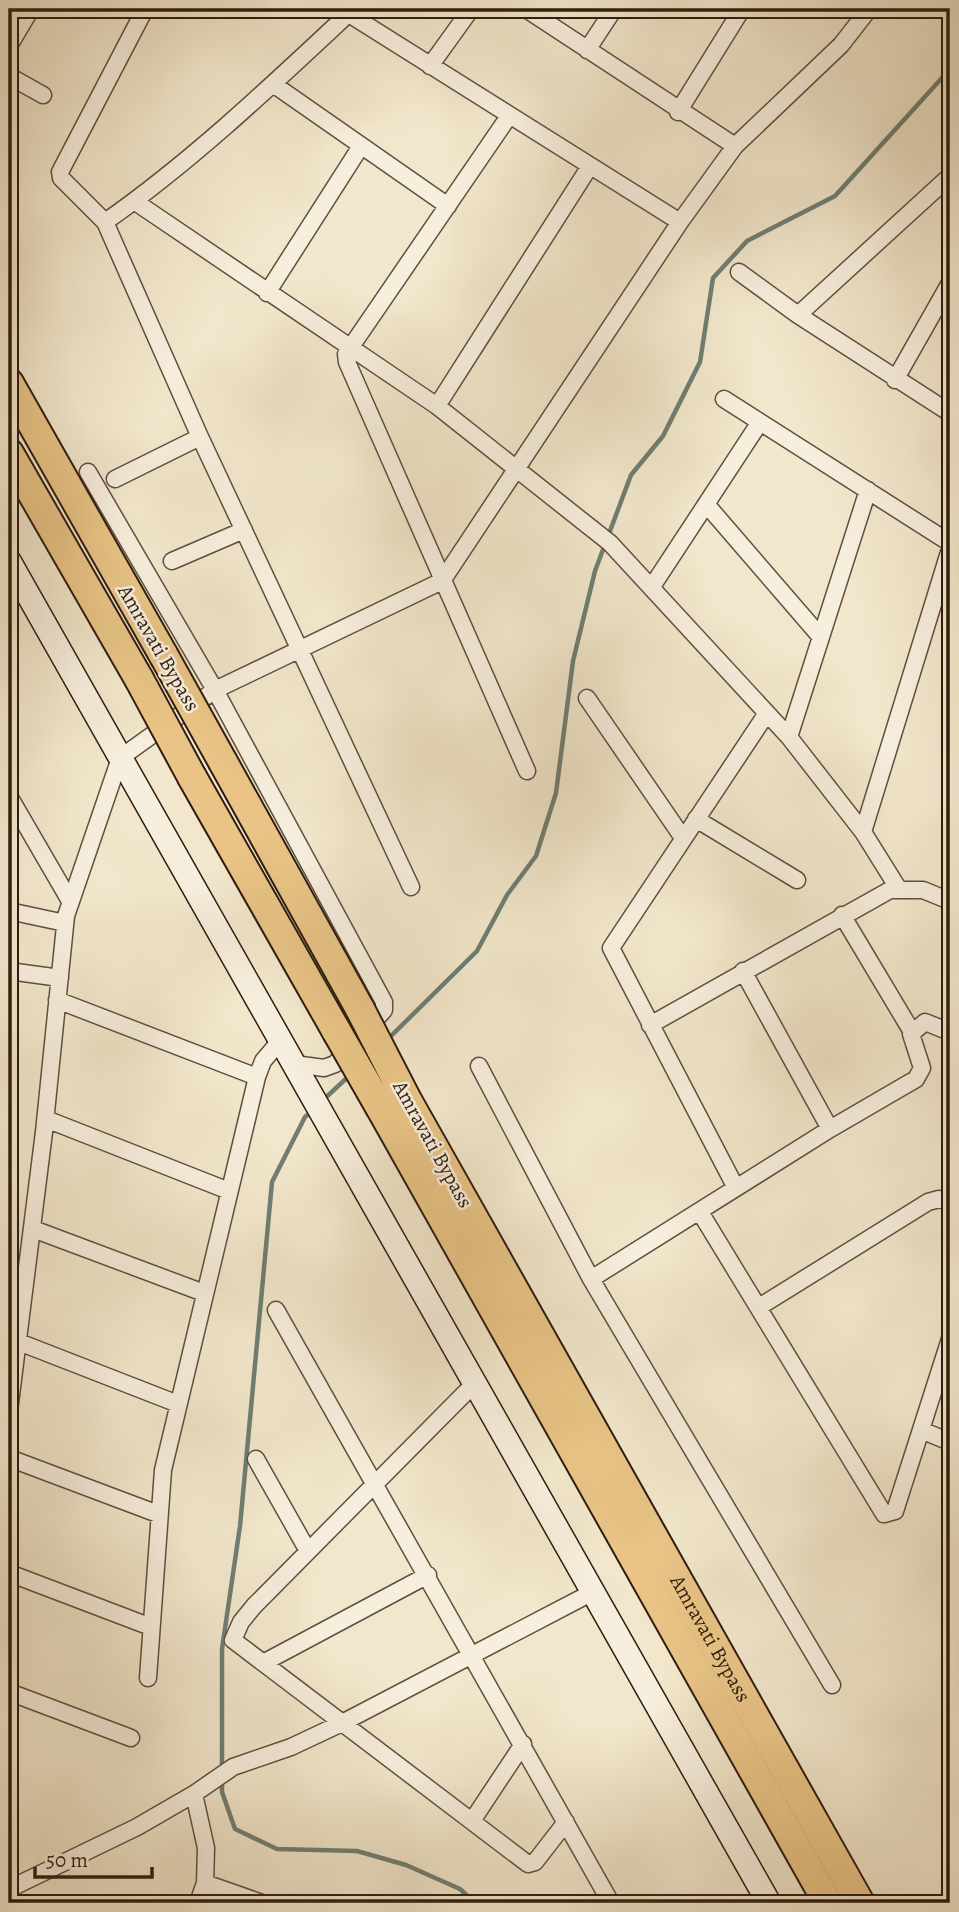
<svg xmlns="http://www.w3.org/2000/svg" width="959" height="1912" viewBox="0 0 959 1912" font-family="Alegreya,serif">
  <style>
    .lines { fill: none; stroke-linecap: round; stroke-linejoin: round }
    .stream { stroke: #6f7e73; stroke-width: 4.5 }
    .street-casing { stroke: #5f4f3e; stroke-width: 19 }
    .secondary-casing { stroke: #2e1c0f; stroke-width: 26 }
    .highway-casing { stroke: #2e1c0f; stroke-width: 32 }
    .street { stroke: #f7efde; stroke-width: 16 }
    .secondary { stroke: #f7efde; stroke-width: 23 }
    .highway { stroke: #e9c486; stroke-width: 28 }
    .highway-bridge-casing { stroke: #2e1c0f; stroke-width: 32; stroke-linecap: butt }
    .highway-bridge { stroke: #e9c486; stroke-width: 28 }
    .labels { text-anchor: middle; stroke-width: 5; stroke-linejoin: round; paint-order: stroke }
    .street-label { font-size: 21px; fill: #2e1c0f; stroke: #f7efde }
  </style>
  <rect width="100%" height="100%" fill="#f2e7cc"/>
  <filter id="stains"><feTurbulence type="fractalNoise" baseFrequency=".00286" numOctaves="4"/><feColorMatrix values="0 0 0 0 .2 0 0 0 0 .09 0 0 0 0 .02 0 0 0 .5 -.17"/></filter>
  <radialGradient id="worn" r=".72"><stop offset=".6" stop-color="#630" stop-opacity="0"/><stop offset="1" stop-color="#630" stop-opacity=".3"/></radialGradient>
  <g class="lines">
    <path class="stream" d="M386,1041L477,951L507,895L536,856L556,793L573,661L595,571L631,475L663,436L700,362L713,278L747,241L835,196L950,69
      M322,1101L349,1076
      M222,1769V1649L240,1526L272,1182L305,1117L311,1112
      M222,1781V1792L235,1829L277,1849L357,1851L406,1865L460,1889L475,1903"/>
    <g class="street-casing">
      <path id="street" d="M341,9L680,222
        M526,9L735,146
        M348,14C271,86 192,161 105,222L200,437L411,887
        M9,46L31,9
        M587,50L614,9
        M430,66L471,9
        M9,76L43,95
        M273,84L448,206
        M678,112L742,9
        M509,116L346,354L347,362L527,771
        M950,176L798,315L950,413
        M134,201L437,406L610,543L789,737L863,832L898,888
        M105,222L61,178L60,172L145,9
        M739,272L798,315
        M267,293L361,146
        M895,380L950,283
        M724,399L760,422
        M437,406L590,166
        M88,472L215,690L384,1002V1010L335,1064L324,1068L294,1064
        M115,479L200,437
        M706,504L819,635
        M172,561L244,530
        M653,585L760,422L950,543
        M587,698L683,838
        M789,737L868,490
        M9,796L70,901
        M696,819L797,880
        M863,832L950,549
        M9,911L65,923
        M842,915L912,1032
        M9,971L60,978
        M743,971L830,1129
        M57,1000L257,1077
        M650,1025L890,890H923L950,901
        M479,1066L591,1279L832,1685
        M46,1119L229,1191
        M736,1188L611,948L767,713
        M700,1212L884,1514L895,1511L950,1339
        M33,1229L204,1293
        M591,1279L830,1129L916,1079L922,1068L911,1034L925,1022L950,1032
        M759,1307L928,1202L939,1199L950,1202
        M276,1310L611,1903
        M11,1339L178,1404
        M475,1383L254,1606L241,1622L233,1640L528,1864L535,1862L566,1822
        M9,1411L44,1132L66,916L120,758L215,690L442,581L680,222L735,146L841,45L869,9
        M921,1430L950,1442
        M9,1458L158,1514
        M256,1459L308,1551
        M9,1573L151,1627
        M263,1663L428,1575
        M148,1678L163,1470L257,1077L263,1061L280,1041
        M9,1692L131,1738
        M472,1821L523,1744
        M205,1883L206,1848L194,1794L233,1767L291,1747L342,1723L593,1592
        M9,1889L137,1827L194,1794
        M198,1903L205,1883L262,1903"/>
    </g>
    <g class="secondary-casing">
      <path id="secondary" d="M9,561L769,1903"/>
    </g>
    <g class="highway-casing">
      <g id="highway">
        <path d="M9,383L164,656"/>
        <path d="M9,453L139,679"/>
        <path d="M223,762L360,1009"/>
        <path d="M192,777L337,1032"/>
        <path id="s1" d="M407,1100L860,1903"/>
        <path d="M381,1109L828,1903"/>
      </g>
    </g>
    <use href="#street" class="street"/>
    <use href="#secondary" class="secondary"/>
    <use href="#highway" class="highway"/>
    <g class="highway-bridge-casing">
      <path id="highway-bridge" d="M164,656L223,762
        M139,679L192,777
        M360,1009L407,1100
        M337,1032L381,1109"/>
    </g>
    <use href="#highway-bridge" class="highway-bridge"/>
  </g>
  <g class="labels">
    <g class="street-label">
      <text transform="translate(159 648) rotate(60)" y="7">Amravati Bypass</text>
      <text transform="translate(433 1144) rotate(61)" y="7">Amravati Bypass</text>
      <text dy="7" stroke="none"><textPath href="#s1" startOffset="618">Amravati Bypass</textPath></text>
    </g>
  </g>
  <rect width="959" height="1912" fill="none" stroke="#f2e7cc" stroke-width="35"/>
  <rect x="10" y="10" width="938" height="1891" fill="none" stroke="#2e1c0f" stroke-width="3.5"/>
  <rect x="18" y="18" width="924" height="1877" fill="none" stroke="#2e1c0f" stroke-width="2"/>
  <path d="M35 1867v10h117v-10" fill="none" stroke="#2e1c0f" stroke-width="3.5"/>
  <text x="46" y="1867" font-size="21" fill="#2e1c0f" stroke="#f7efde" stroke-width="5" paint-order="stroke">50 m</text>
  <rect width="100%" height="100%" filter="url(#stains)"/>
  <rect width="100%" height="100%" fill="url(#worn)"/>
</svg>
